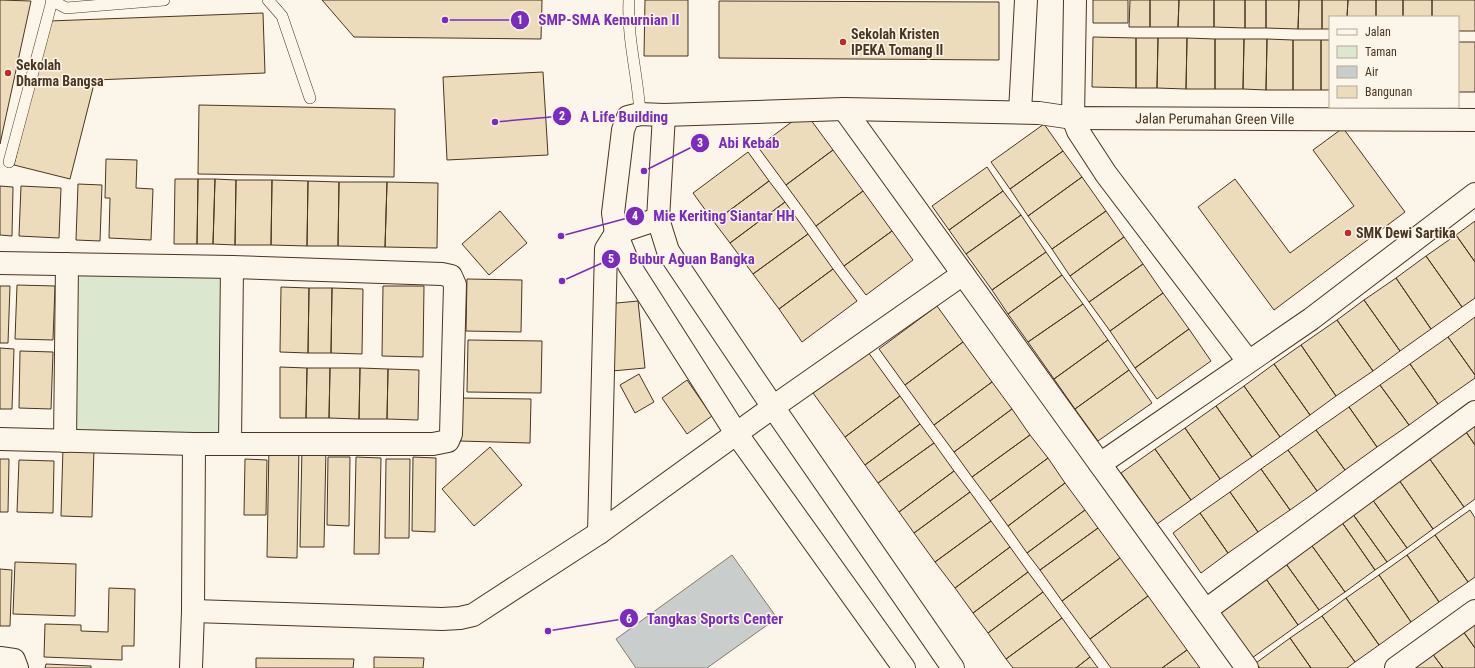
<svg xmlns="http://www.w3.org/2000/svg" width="1475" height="668" viewBox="0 0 1475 668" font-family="'Roboto Condensed',sans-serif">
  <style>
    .green { fill: #dce7d0; stroke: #887966 }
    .water { fill: #c9cecd; stroke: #887966 }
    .building { fill: #ecdcbc; stroke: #4a3520 }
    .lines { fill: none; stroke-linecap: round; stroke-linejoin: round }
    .lane-casing { stroke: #4a3520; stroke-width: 12 }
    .street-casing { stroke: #4a3520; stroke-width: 24 }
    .lane { stroke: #fbf6e9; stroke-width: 11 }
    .street { stroke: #fbf6e9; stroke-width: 22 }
    .poi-dot { fill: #c62828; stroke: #fbf6e9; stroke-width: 1.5 }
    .labels { text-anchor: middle; stroke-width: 3; stroke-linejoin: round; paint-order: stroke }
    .poi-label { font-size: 14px; font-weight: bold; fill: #4a3520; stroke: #fbf6e9; text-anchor: start }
    .street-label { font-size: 14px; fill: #4a3520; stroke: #fbf6e9 }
    .leader { fill: none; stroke: #7b2cbf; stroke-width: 1.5 }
    .callout-dot { fill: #7b2cbf; stroke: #fbf6e9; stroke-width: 1.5 }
    .mark-label { font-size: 12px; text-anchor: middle; font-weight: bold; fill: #fff }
    .callout-label { font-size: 15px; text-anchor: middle; font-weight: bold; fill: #7b2cbf; stroke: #fbf6e9; stroke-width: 3; stroke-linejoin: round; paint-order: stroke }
  </style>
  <rect width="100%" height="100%" fill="#fbf6e9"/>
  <path class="green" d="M71,266L228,270L227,439L70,436Z"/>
  <path class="water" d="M732,555L777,618L707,668H636L616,639Z"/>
  <path class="building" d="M0,0L31,1L0,144Z
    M322,0H542L541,39L354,37Z
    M645,0H688V56H644Z
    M1093,0H1128V23H1093Z
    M1130,0H1150V27H1129Z
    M1150,0H1179L1178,27H1150Z
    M1179,0H1214V27H1178Z
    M1214,0H1245V28L1214,27Z
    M1245,0H1266V28H1245Z
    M1266,0H1299L1298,29L1266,28Z
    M1299,0H1322V29H1298Z
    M1322,0H1348L1347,17H1330V29H1322Z
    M1348,0H1376V17H1347Z
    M1376,0H1403V17H1376Z
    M1403,0H1432V17H1403Z
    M1432,0H1475V31H1458V17H1432Z
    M719,1L999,2V60L719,58Z
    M263,13L265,73L95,80L70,179L14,165L49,21Z
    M1093,37L1136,38V88L1092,87Z
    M1136,38H1158L1157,88H1136Z
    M1158,38H1187L1186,89L1157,88Z
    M1187,38L1215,39V89H1186Z
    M1215,39H1244L1243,89H1215Z
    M1244,39H1267L1266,90L1243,89Z
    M1267,39L1293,40V90H1266Z
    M1293,40H1321V90H1293Z
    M1321,40H1330V90H1321Z
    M1458,42H1475V92H1458Z
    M543,72L548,155L447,160L443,77Z
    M199,105L395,109L394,177L198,174Z
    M805,112L833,150L786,185L758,147Z
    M1044,124L1063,151L1010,189L991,162Z
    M1343,128L1405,212L1274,310L1198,207L1235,179L1290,253L1354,206L1313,150Z
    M833,150L863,191L816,226L786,185Z
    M1063,151L1082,177L1028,216L1010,189Z
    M748,152L769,181L714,222L693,193Z
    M106,159L137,160L136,188L153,189L151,240L109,238L110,198H105Z
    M987,167L1003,191L949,230L932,206Z
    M1082,177L1106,211L1052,249L1028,216Z
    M175,179H198L197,244H174Z
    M198,179H215L213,244H197Z
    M215,179L236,180L235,245L213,244Z
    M236,180H272L271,245H235Z
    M272,180L308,181L307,246L271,245Z
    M308,181L339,182L338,246H307Z
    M769,181L785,202L730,243L714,222Z
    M339,182H387L385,247L338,246Z
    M387,182L438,183L437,248L385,247Z
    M78,184L102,185L100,241L76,240Z
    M0,186L13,187L12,236L0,235Z
    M21,186L61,188L59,238L19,236Z
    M863,191L892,231L844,266L816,226Z
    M1003,191L1021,215L966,254L949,230Z
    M785,202L808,234L753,274L730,243Z
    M500,211L527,243L489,275L462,244Z
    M1106,211L1124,237L1070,276L1052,249Z
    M1021,215L1046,252L992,290L966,254Z
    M1475,221V262L1456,235Z
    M892,231L913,260L866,295L844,266Z
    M808,234L833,269L779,309L753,274Z
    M1456,235L1475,262V298L1462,307L1426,256Z
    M1124,237L1143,264L1089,302L1070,276Z
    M1046,252L1062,275L1008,314L992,290Z
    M1426,256L1462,307L1431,329L1396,278Z
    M1143,264L1163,293L1110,331L1089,302Z
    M833,269L857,301L802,342L779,309Z
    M1062,275L1083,304L1028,342L1008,314Z
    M1396,278L1431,329L1400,351L1364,300Z
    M467,279L522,280L521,332L466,331Z
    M17,285L55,286L53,340L15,339Z
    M0,286H10L8,343H0Z
    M383,286H424L423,357L382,356Z
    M281,287L309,288L308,353L280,352Z
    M309,288H332L331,353H308Z
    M332,288L363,289L362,354L331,353Z
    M1163,293L1189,329L1135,368L1110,331Z
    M1364,300L1400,351L1373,371L1337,320Z
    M638,301L645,368L612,371L606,304Z
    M1083,304L1108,340L1054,379L1028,342Z
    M937,306L963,342L905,385L879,349Z
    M1475,317V375L1448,337Z
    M1337,320L1373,371L1336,396L1301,345Z
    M1189,329L1211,361L1157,399L1135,368Z
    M1448,337L1475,375V378L1438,404L1410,364Z
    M468,340L542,341L541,393L467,392Z
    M1108,340L1129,370L1075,409L1054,379Z
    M963,342L992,382L934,425L905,385Z
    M1301,345L1336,396L1310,415L1274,364Z
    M0,348L14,349L12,409H0Z
    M20,351L53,352L51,409L19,408Z
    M868,352L900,396L845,437L813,393Z
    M1274,364L1310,415L1280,437L1244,386Z
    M1410,364L1438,404L1409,425L1380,385Z
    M280,367L307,368L306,418H280Z
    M307,368H330L329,418H306Z
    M330,368H360L359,419L329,418Z
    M360,368L388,369L387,419H359Z
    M388,369L419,370L418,420L387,419Z
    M1129,370L1152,403L1098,441L1075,409Z
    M639,374L654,402L635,413L620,385Z
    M687,380L712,416L687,434L662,398Z
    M992,382L1012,409L954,452L934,425Z
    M1380,385L1409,425L1377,447L1349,407Z
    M1244,386L1280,437L1252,457L1216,406Z
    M900,396L920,424L865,465L845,437Z
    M459,398L531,399L530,443L459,441Z
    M1216,406L1252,457L1220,479L1185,428Z
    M1349,407L1377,447L1345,470L1316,430Z
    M1012,409L1030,435L972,477L954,452Z
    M920,424L934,443L878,483L865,465Z
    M1475,425V445L1466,432Z
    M1185,428L1220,479L1191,500L1155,449Z
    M1316,430L1345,470L1317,491L1288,450Z
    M1466,432L1475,445V499L1464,507L1429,458Z
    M1030,435L1048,458L990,501L972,477Z
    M934,443L954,471L899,512L878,483Z
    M269,446H299L297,558L267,557Z
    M63,447L94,448L92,517L61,516Z
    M490,447L522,485L474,526L442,489Z
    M302,448H326L324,547H300Z
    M1155,449L1191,500L1157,524L1121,473Z
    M1288,450L1317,491L1290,510L1261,469Z
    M328,457H350L349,526L327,525Z
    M356,457L381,458L379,554H354Z
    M413,457L436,458L435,532L412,531Z
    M1048,458L1065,483L1008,526L990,501Z
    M1429,458L1464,507L1433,529L1399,480Z
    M0,459H9L8,512H0Z
    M245,459L267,460L266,515H244Z
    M386,459H410L409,538H385Z
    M19,460L54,461L53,513L17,512Z
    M1261,469L1290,510L1258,532L1230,492Z
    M954,471L970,492L914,533L899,512Z
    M1399,480L1433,529L1407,548L1372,499Z
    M1065,483L1085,510L1027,553L1008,526Z
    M970,492L991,521L935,562L914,533Z
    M1230,492L1258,532L1228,553L1200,513Z
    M1372,499L1407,548L1387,562L1352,513Z
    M1085,510L1098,528L1040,570L1027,553Z
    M1470,510L1475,518V577L1468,582L1435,535Z
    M1200,513L1228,553L1201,573L1173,533Z
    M1352,513L1387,562L1375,570L1341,521Z
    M991,521L1010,547L955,588L935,562Z
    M1341,521L1375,570L1345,592L1310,543Z
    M1098,528L1120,558L1062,601L1040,570Z
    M1435,535L1468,582L1439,602L1407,555Z
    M1310,543L1345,592L1319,610L1284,561Z
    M1010,547L1028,572L973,613L955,588Z
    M1407,555L1439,602L1411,622L1379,575Z
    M1120,558L1148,596L1090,639L1062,601Z
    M1284,561L1319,610L1298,625L1264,576Z
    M15,562L76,564L75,616L13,614Z
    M0,569L12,570L10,626H0Z
    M1028,572L1043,592L988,633L973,613Z
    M1379,575L1411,622L1379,645L1346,598Z
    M1264,576L1298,625L1252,658L1218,609Z
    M109,588L135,589L134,646H122V660L44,657L45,624L81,625V631L108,632Z
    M1043,592L1062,618L1006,659L988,633Z
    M1148,596L1187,650L1162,668H1111L1090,639Z
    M1346,598L1379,645L1355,662L1322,616Z
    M1322,616L1355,662L1347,668H1311L1290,638Z
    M1475,616V648L1460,627Z
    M1062,618L1090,657L1076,668H1013L1006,659Z
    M1460,627L1475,648V668H1443L1429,649Z
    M1290,638L1311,668H1260L1256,663Z
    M1429,649L1443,668H1403Z
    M1187,650L1200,668H1162Z
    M374,657L424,658L423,668H374Z
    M1090,657L1098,668H1076Z
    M256,658L354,659L353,668H256Z
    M46,664L91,666V668H45Z"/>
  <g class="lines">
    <g class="lane-casing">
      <path id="lane" d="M51,0L66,8L164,0
        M268,0L282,16L310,98
        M629,0C627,40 638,75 640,114
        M9,162L52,1"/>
    </g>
    <g class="street-casing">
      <g id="street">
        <path d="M1075,0L1073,118L1078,131L1106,174L1248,361"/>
        <path d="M844,109L1247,668"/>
        <path d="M1020,112L1026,0"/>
        <path d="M664,115L658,219L668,251L773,407L953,668"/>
        <path d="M0,263L232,267L442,274L451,276L455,285L451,434L448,441L433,444H194L0,439"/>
        <path d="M65,441L67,264"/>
        <path d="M230,443L232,267"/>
        <path d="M1100,464L1311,319L1475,194"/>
        <path d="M599,533L606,249L616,233L658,219"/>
        <path d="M1206,610L1475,412"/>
        <path d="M193,611L442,619L460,618L473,615L599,533L773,407L963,274"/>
        <path d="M0,658L14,660L17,668"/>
        <path d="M191,668L193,611L194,444"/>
        <path id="s1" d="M904,668L736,433L629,265L616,233L613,213L623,130L628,117L640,114L664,115L844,109L1039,113L1073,118L1475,120"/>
        <path d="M1396,668L1475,611"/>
      </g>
    </g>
    <use href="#lane" class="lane"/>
    <use href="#street" class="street"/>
  </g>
  <g class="poi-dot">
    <circle cx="843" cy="42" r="4"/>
    <circle cx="8" cy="73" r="4"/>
    <circle cx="1348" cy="233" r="4"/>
  </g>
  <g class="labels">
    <g class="poi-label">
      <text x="851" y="39">Sekolah Kristen<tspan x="851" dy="16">IPEKA Tomang II</tspan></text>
      <text x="16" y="70">Sekolah<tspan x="16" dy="16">Dharma Bangsa</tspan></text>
      <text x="1356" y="238">SMK Dewi Sartika</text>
    </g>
    <g class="street-label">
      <text dy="5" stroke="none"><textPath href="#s1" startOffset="1228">Jalan Perumahan Green Ville</textPath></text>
    </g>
  </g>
  <path class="leader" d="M445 20L520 20M495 122L562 116M644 171L700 143M561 236L635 216M562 281L611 259M548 631L629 618"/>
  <g class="callout-dot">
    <circle cx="445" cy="20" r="4"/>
    <circle cx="495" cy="122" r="4"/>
    <circle cx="644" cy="171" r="4"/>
    <circle cx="561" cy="236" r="4"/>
    <circle cx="562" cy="281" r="4"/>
    <circle cx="548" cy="631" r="4"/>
    <circle cx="520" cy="20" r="10"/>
    <circle cx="562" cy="116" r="10"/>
    <circle cx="700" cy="143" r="10"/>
    <circle cx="635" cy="216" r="10"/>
    <circle cx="611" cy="259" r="10"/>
    <circle cx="629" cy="618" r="10"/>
  </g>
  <g class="mark-label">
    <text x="520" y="24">1</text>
    <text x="562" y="120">2</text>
    <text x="700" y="147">3</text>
    <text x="635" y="220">4</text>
    <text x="611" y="263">5</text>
    <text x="629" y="623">6</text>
  </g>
  <g class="callout-label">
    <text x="609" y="25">SMP-SMA Kemurnian II</text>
    <text x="624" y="122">A Life Building</text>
    <text x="749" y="148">Abi Kebab</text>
    <text x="724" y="221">Mie Keriting Siantar HH</text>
    <text x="692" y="264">Bubur Aguan Bangka</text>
    <text x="715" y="624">Tangkas Sports Center</text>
  </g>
  <rect x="1329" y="16" width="130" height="92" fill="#fbf6e9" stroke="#b4a999"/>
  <rect x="1337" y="29" width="20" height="6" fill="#fbf6e9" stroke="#b4a999"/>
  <text x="1365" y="36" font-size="12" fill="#4a3520">Jalan</text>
  <rect x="1337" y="46" width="20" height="12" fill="#dce7d0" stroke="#b4a999"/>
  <text x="1365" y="56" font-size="12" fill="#4a3520">Taman</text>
  <rect x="1337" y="66" width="20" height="12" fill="#c9cecd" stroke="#b4a999"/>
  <text x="1365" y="76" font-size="12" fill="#4a3520">Air</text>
  <rect x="1337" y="86" width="20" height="12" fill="#ecdcbc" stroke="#b4a999"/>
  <text x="1365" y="96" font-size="12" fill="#4a3520">Bangunan</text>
</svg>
